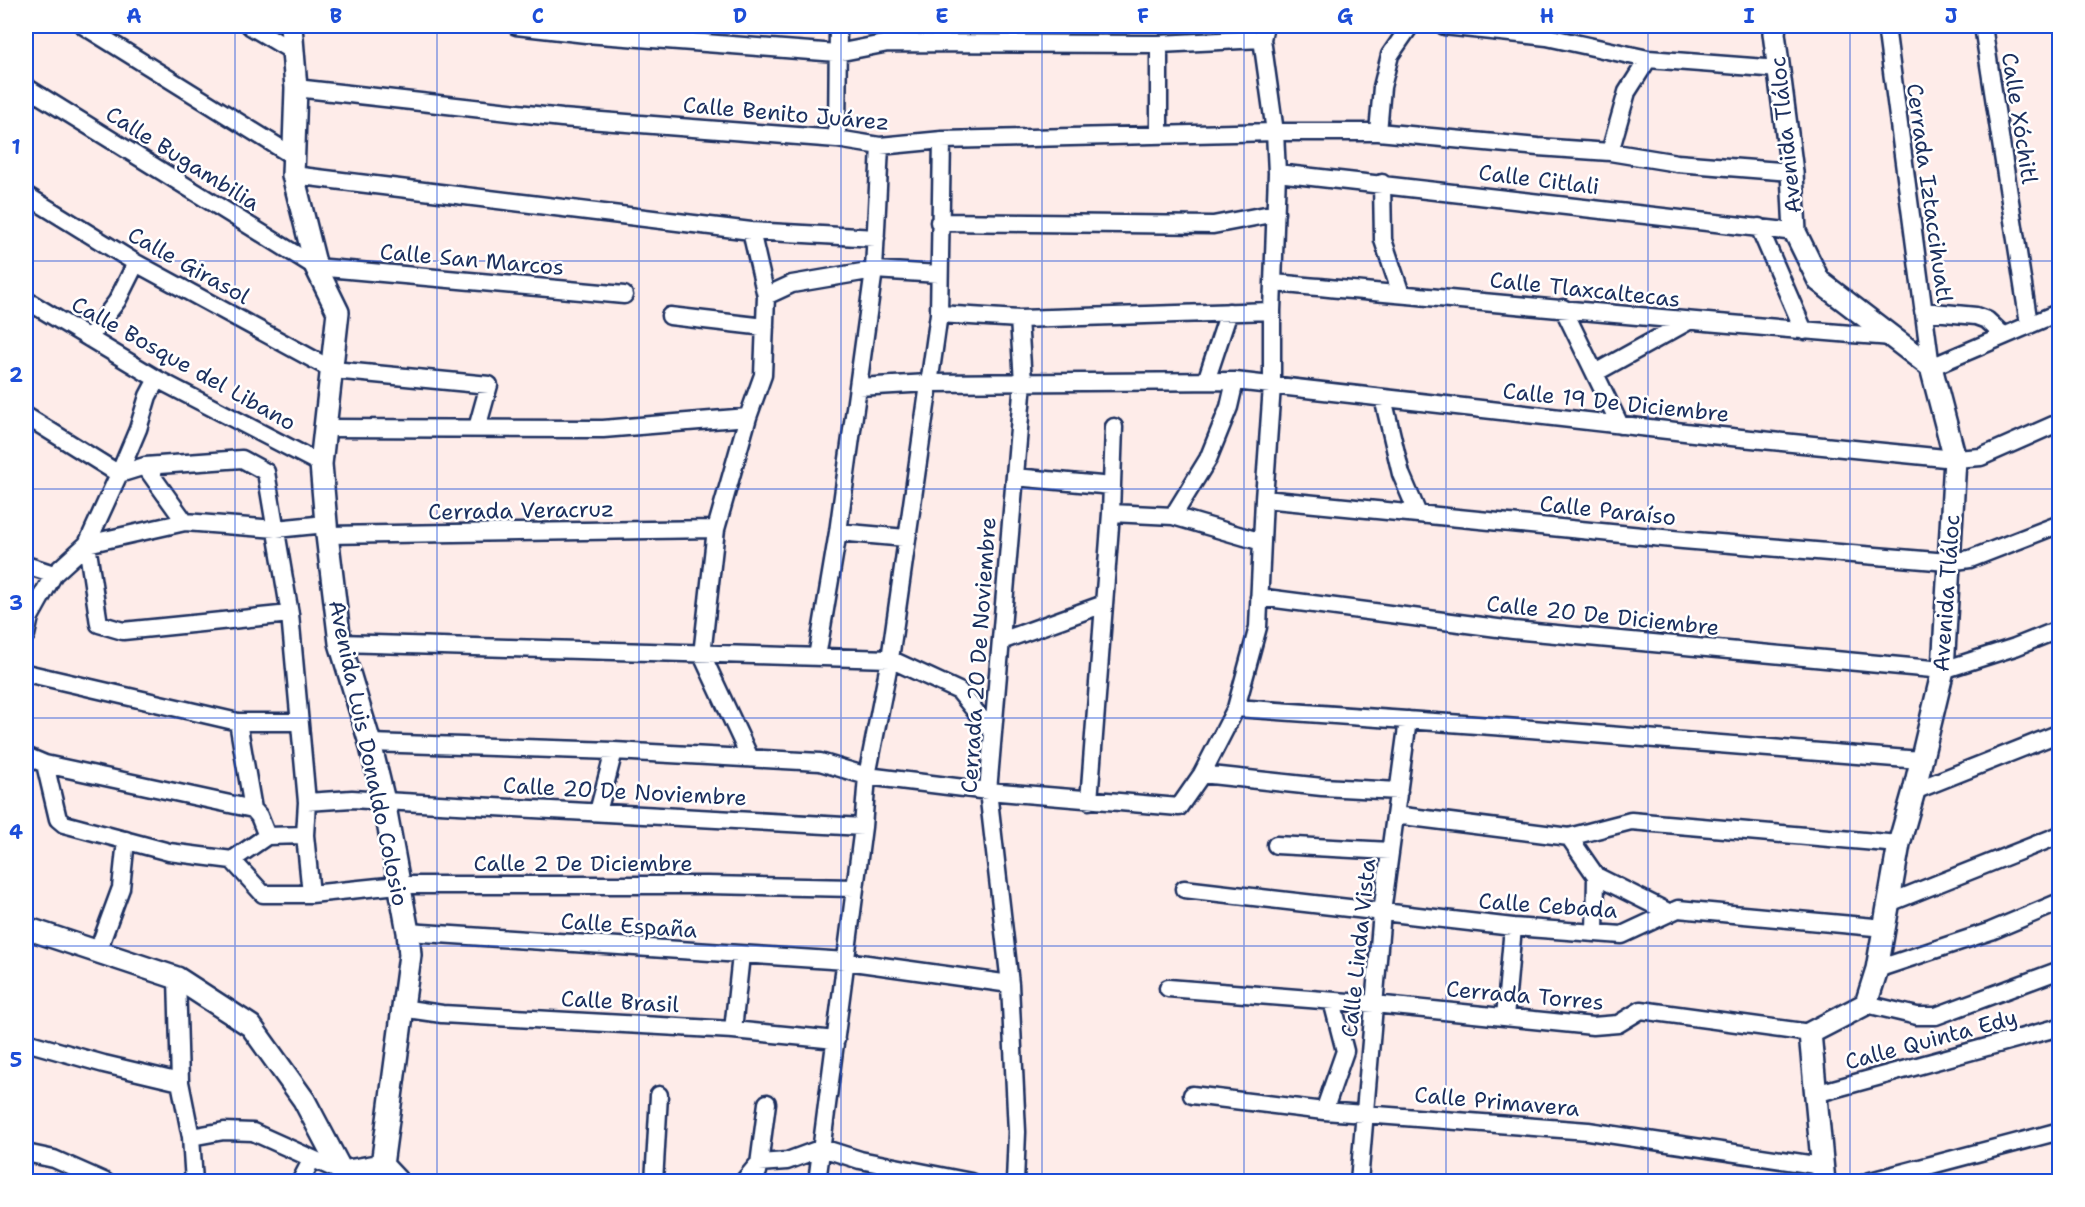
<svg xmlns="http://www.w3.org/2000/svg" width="2085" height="1207" viewBox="0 0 2085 1207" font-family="'Shantell Sans',sans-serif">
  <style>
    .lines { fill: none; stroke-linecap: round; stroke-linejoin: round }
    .minor-casing { stroke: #1b2f5e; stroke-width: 21 }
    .major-casing { stroke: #1b2f5e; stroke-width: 26 }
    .minor { stroke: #fff; stroke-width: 16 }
    .major { stroke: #fff; stroke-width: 21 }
    .grid { fill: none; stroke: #1d4ed8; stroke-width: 1.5; stroke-opacity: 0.55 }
    .labels { text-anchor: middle; stroke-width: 5; stroke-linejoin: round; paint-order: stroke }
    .street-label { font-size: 22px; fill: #1b2f5e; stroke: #fff }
    .neatline { fill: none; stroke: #1d4ed8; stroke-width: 2 }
    .grid-label { font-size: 20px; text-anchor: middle; font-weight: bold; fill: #1d4ed8 }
  </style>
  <rect width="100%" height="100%" fill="#feece9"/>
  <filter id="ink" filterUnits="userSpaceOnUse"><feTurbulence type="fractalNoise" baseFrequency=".0167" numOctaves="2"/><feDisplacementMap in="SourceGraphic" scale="12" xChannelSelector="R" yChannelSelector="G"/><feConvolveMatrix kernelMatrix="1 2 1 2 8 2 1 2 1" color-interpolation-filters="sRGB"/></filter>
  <g filter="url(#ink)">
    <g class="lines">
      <g class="minor-casing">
        <path id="minor" d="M84,26L293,156
          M250,26L294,52
          M516,26L586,34L837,53L888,43L1159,44L1262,39
          M1444,26L1547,37L1648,59L1779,69
          M1886,26L1931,367L2060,312
          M1983,26L2029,324
          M26,87L316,267L624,295
          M296,88L562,118L837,139L880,146L942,140L1275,132L1262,39L1265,26
          M1378,132L1382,87L1390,55L1410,26
          M1159,135V44
          M837,139L838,26
          M1610,152L1627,92L1648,59
          M1277,173L1795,232
          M293,175L751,231L876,238
          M1382,183L1383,240L1401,294
          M26,195L136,263L333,370L489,385L477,428
          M939,222L1213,225L1276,213
          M1759,227L1804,331
          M1273,283C1479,301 1686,322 1892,337
          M766,296L792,284L874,270L939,274
          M26,300L157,379L321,464
          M1563,308L1620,425
          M1923,311L1976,316L1987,320L2003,335
          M939,314L1019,319L1272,311
          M670,316L765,327
          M89,338L117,301L136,263
          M1595,373L1687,322
          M157,379L148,396L138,429L119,474L145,466L242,459L266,472L290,614L307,802L305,835L311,894
          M1206,381L1229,312
          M858,387L929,383L1235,381L1711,435L1955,459L1981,457L2060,422
          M1383,398L1401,474L1418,514
          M26,416L119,474L87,544L54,574L26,565
          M325,428L603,429L748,417
          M145,466L185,522L276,529L326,524
          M1015,477L1112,486
          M1264,499L1683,540L1948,562L1970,559L2060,524
          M1111,513L1173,516L1262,542
          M1173,516L1208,459L1229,407L1235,381
          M185,522L87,544L99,624L123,631L290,614
          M838,532L906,538
          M327,535L716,529
          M1259,597L1513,630L1943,670L2015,647L2060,629
          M26,635L30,617L54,574
          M1001,641L1104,604
          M340,643L890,659L959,691L993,733
          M817,657L838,532L874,270L880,146
          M26,673L238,722H299
          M1236,708L1506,727L1920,760
          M238,722L253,809
          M370,743L614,751L820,762L867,776L988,791L1179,807L1202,774L1236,708L1258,627L1264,499L1272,386V311L1277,173L1275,132H1378L1538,147L1610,152L1677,163L1792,172
          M26,756L45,764L253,809L259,816L267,836L305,835
          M750,758L702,655L716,529L748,417L763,375L766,296L751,231
          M45,764L58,819L64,824L169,852L232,860L267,836
          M1202,774L1322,787L1399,791
          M1914,791L2060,733
          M1089,801L1111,513L1114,427
          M307,802L352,799L384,801L863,827
          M598,812L614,751
          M1395,815L1569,837L1631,821L1899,844
          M1569,837L1596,876L1670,913
          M1276,845L1390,851
          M232,860L263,894H311L398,885H707L855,888
          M1184,889L1513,927L1622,935L1678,909L1885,928
          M1889,903L2060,835
          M408,932L846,961L1010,984
          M1595,933L1596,876
          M97,953L121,888L126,840
          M1877,969L1991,931L2060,902
          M177,978L180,1082L191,1137L194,1182
          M1168,988L1374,1004L1593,1026L1618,1024L1641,1010L1810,1033
          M1866,1004L1917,1016H1936L2060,970
          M401,1008L442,1014L733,1030L836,1040
          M1505,1017L1513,927
          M733,1030L741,955
          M26,1042L104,1064L180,1082
          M1815,1094L2060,1027
          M1192,1095L1324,1111L1588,1131L1822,1166
          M1324,1111L1345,1051L1332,1001
          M191,1137L224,1131L253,1132L342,1172L344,1176
          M26,1153L54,1159L106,1182
          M758,1172L767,1103
          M300,1182L312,1159
          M654,1182L659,1095
          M743,1182L759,1163L787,1161L822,1148L860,1160L971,1182
          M817,1182L863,827L867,776L890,659L939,314L942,140
          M1015,1182L1017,1132L1010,984L988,791L1023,382L1019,319
          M1359,1182L1382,912L1408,720
          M1867,1182L2060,1131"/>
      </g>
      <g class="major-casing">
        <path id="major" d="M291,26L296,88L293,175L316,267L338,312L321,464L327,535L340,643L370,743L384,801L408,932L410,955L382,1165
          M1775,26L1774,33L1792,172L1795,232L1819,281L1931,367L1955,459L1943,670L1914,791L1899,844L1877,969L1866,1004L1810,1033L1824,1182
          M26,928L177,978L251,1026L304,1100L342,1172L382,1165
          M382,1165L398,1182"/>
      </g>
      <use href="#minor" class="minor"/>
      <use href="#major" class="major"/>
    </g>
  </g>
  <path class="grid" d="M235,26V1182M437,26V1182M639,26V1182M841,26V1182M1042,26V1182M1244,26V1182M1446,26V1182M1648,26V1182M1850,26V1182M26,261H2060M26,489H2060M26,718H2060M26,946H2060"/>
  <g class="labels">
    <g class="street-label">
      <text transform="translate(786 113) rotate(5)" y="8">Calle Benito Juárez</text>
      <text transform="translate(2020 118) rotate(81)" y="8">Calle Xóchitl</text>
      <text transform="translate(1785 135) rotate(-96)" y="8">Avenida Tláloc</text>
      <text transform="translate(183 158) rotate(32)" y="8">Calle Bugambilia</text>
      <text transform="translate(1539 179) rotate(7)" y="8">Calle Citlali</text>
      <text transform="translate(1930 193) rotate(82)" y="8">Cerrada Iztaccihuatl</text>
      <text transform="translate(472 259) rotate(5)" y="8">Calle San Marcos</text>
      <text transform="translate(189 265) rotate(29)" y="8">Calle Girasol</text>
      <text transform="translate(1585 289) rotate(6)" y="8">Calle Tlaxcaltecas</text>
      <text transform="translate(184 363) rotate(29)" y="8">Calle Bosque del Libano</text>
      <text transform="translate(1616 402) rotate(6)" y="8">Calle 19 De Diciembre</text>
      <text transform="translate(521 510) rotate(-1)" y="8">Cerrada Veracruz</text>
      <text transform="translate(1608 510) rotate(6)" y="8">Calle Paraíso</text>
      <text transform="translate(1946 593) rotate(-86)" y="8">Avenida Tláloc</text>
      <text transform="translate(1603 615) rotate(6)" y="8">Calle 20 De Diciembre</text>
      <text transform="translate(978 655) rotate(-86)" y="8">Cerrada 20 De Noviembre</text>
      <text transform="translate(369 753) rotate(78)" y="8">Avenida Luis Donaldo Colosio</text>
      <text transform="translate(625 791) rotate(3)" y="8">Calle 20 De Noviembre</text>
      <text x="583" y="871">Calle 2 De Diciembre</text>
      <text transform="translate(1548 905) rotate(4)" y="8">Calle Cebada</text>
      <text transform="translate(629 925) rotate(4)" y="8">Calle España</text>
      <text transform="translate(1358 948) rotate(-84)" y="8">Calle Linda Vista</text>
      <text transform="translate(1525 995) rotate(5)" y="8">Cerrada Torres</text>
      <text transform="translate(620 1001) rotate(3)" y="8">Calle Brasil</text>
      <text transform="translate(1931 1039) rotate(-15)" y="8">Calle Quinta Edy</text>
      <text transform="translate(1497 1101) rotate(5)" y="8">Calle Primavera</text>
    </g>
  </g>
  <rect width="2085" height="1207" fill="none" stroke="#fff" stroke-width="66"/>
  <rect x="33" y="33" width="2019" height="1141" class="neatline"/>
  <g class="grid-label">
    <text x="134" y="23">A</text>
    <text x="336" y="23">B</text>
    <text x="538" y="23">C</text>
    <text x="740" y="23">D</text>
    <text x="942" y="23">E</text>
    <text x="1143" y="23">F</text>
    <text x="1345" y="23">G</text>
    <text x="1547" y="23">H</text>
    <text x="1749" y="23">I</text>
    <text x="1951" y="23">J</text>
    <text x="16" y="154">1</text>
    <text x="16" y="382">2</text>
    <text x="16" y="610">3</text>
    <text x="16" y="839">4</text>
    <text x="16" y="1067">5</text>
  </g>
</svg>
